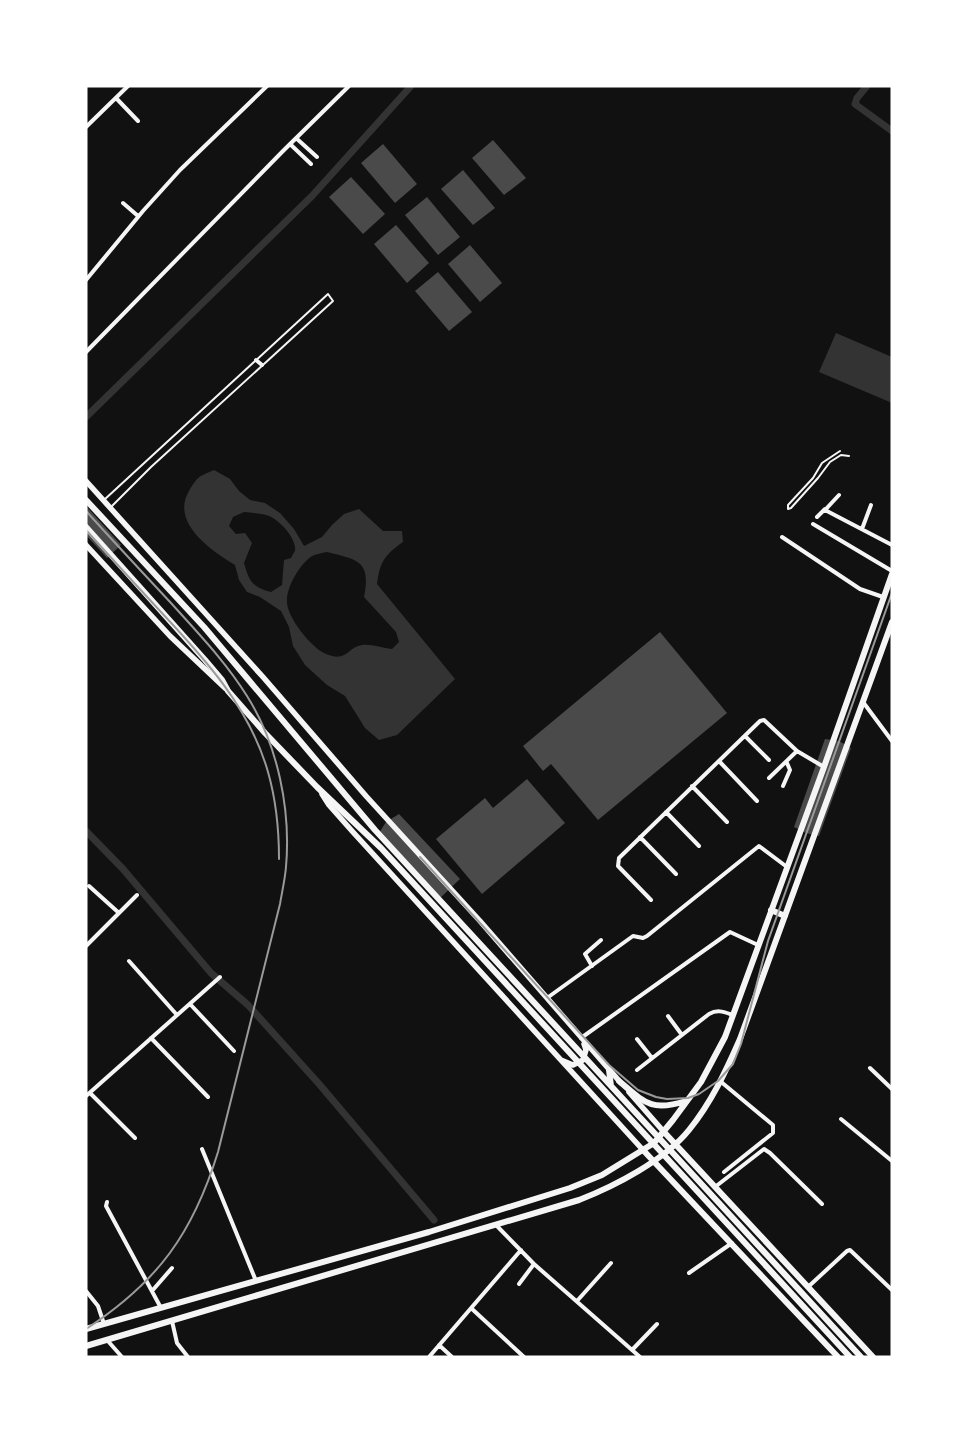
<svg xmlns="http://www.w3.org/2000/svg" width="978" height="1443" viewBox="0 0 978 1443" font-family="Lora,serif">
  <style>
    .water { fill: #333; fill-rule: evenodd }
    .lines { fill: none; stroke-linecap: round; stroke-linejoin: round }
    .canal { stroke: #333; stroke-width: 7 }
    .building { fill: #4a4a4a }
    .service { stroke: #f5f5f5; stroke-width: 2 }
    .minor { stroke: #f5f5f5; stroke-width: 4 }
    .secondary { stroke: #f5f5f5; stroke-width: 5.5 }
    .primary { stroke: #f5f5f5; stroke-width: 6 }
    .rail { stroke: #9a9a9a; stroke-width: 2 }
  </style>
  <rect width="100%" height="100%" fill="#111"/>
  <path class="water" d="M836,333L892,357V403L819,372Z
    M214,470L230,479L239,491L250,500L265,503L280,513L294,529L304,546L322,537L332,525L344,514L359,509L383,531H402L403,542C385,555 380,561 377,584L455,679L397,735L379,740L365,728L345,696L327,685L305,665L293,646L289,627L281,611L260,597L247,592L239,580L235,565C212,551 170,523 189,491C198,476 198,477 214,470ZM244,512C252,513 261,513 269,516C279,520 297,538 295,551C294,552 292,556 291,558L284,560L282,585L271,592C252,587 249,581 244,563L252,543L245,533L236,534L229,526L233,517ZM327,552C359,560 371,561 364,597L396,632L399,642L392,649C382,648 372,644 362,645C347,647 347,664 324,653C311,647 287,617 287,602C286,587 300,564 312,556C316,554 322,553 327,552Z"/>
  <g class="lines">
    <path class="canal" d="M867,86L857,98L855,104L892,131
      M86,417L312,196L411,86
      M86,831L123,869L211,973L248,1005L320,1085L434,1220"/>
  </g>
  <path class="building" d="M493,140L526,178L504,195L472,158Z
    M383,144L417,184L395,203L361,163Z
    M463,170L495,208L473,225L441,189Z
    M351,177L385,214L363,234L329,197Z
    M427,197L460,237L438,255L405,215Z
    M396,225L429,263L407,283L374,244Z
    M470,245L502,283L480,302L448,264Z
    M438,272L472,312L449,331L415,291Z
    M86,506L121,545L107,558L86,535Z
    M660,632L727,713L598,820L551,764L543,771L523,746Z
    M825,739L839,741L851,748L819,836L806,833L794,827Z
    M527,779L565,823L482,894L436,839L485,798L493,808Z
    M399,814L460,879L439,899L379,833L386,822Z"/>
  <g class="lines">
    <path class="service" d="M104,500L328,294L333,301L151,467L111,507
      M788,509L791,508L818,478L830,462L841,455L849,456
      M788,509V505L813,478L822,463L840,451"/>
    <path class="minor" d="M116,98L138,121
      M86,127L128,86
      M296,138L317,157
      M290,144L311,164
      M123,203L138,216
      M86,280L143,211L180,170L267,86
      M86,352L283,151L349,86
      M256,360L262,365
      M839,495L825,510L892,545
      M817,517L825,509
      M813,524L892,571
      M862,529L871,505
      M782,537L860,589L883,597
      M863,702L892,741
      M745,736L769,760
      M719,761L757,801
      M769,778L797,751
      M692,786L727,822
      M783,786L790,770L787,763
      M666,812L699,846
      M640,837L676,874
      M89,886L119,913
      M651,900L618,866L619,858L760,721L764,720L797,751L824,767
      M86,946L137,895
      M129,961L177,1015
      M592,966L585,954L601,940
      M547,998L633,936L643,938L647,936L759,846L787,867
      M190,1004L234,1051
      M668,1016L682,1035
      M151,1038L208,1097
      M581,1038L730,932L758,945
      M637,1039L652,1058
      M870,1068L892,1089
      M637,1070L709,1014C718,1009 724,1012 733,1015
      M720,1081L773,1125V1133L724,1172
      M90,1093L135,1138
      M86,1096L220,977
      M841,1119L892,1161
      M202,1149L256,1281
      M715,1187L764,1149L770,1153L822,1204
      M107,1202L106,1206L161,1308
      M496,1225L534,1264L640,1357
      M689,1273L732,1243
      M519,1284L534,1264
      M808,1287L847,1251L850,1250L892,1290
      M86,1291L98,1306L104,1324
      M152,1291L172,1268
      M577,1301L611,1263
      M471,1308L524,1357
      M172,1321L177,1343L188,1357
      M107,1340L122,1357
      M439,1345L452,1357
      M632,1350L657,1324
      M429,1357L521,1250"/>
    <path class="secondary" d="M86,481L263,677L366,796L480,921L621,1083
      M86,545L170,636L225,688
      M322,794L329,805L352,831L643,1150
      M561,1060L573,1065L583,1060L586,1050L584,1044
      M629,1092L664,1132"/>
    <path class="primary" d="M86,500L204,627L375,830L861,1357
      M86,527L205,660L222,680L228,691L265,733L317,787L381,848L850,1357
      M771,910L785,916
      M609,1070L611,1086
      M619,1081C645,1103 651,1112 686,1101
      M664,1132L873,1357
      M643,1150L838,1357
      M86,1329L429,1232L570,1188L602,1175L654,1143L673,1120L701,1082L725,1037L824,767L892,574
      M86,1346L579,1200C615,1186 665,1160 689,1130C711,1103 726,1071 740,1039L892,622"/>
    <path class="rail" d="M86,511C114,542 142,572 171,603C198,633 226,662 247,696C278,745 291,810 286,867C285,879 282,892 280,904L218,1152C193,1233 158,1282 86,1329
      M86,530C111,558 136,585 161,612C205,659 250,708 268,772C276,800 279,830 279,859
      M420,857L609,1065L638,1090L656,1097L667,1099L688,1098L699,1094L718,1081L733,1064L741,1044L768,941L892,593"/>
  </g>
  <rect width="978" height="1443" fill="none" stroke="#ffffff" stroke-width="175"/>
</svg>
